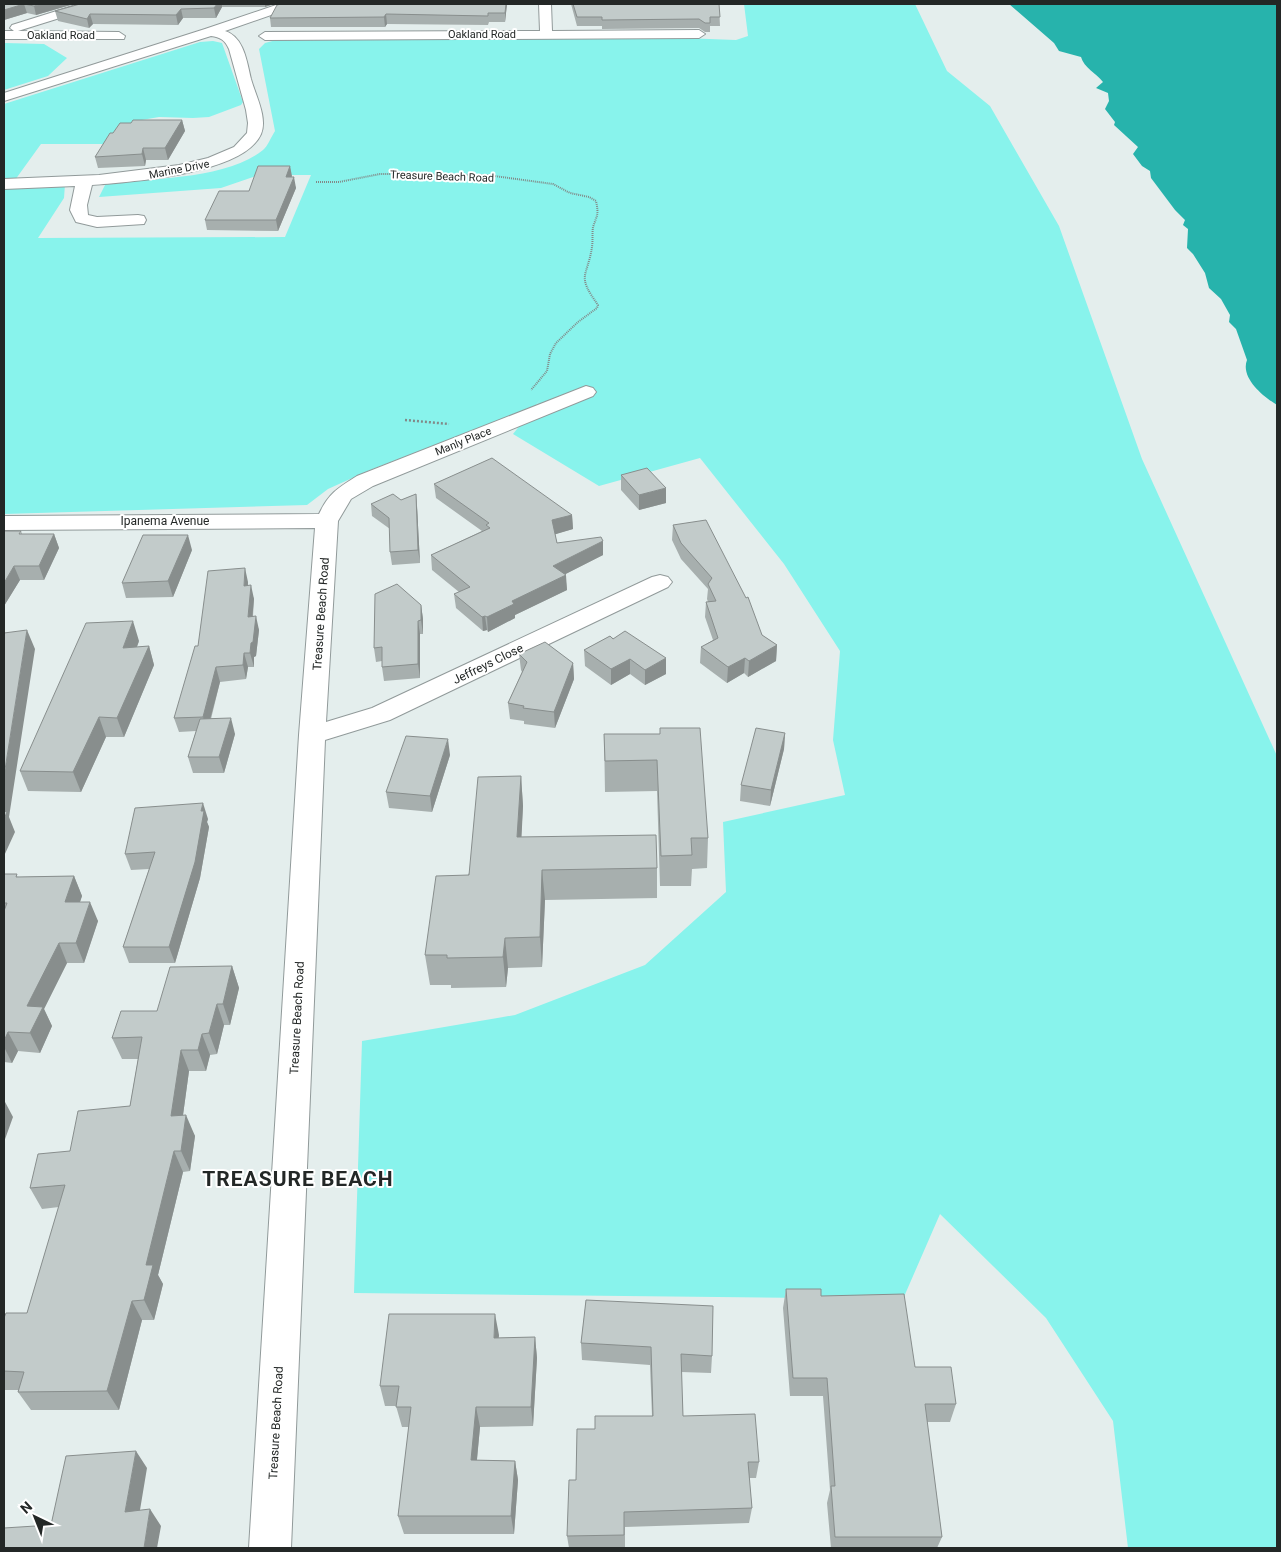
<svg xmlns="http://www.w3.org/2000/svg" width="1281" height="1552" viewBox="0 0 1281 1552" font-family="Roboto,sans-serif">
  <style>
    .green { fill: #88f3ec }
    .water { fill: #27b3ac }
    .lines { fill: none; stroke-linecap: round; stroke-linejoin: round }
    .minor-casing { stroke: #919a9a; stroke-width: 2 }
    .path-far1 { stroke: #828988; stroke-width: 2; stroke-dasharray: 1 1; stroke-linecap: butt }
    .path { stroke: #828988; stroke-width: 2.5; stroke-dasharray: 2 2; stroke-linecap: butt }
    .minor { fill: #fff; fill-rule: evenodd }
    .wall { fill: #a7afae }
    .shaded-wall { fill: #888e8d }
    .building { fill: #c2cbca; stroke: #888e8d }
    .labels { text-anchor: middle; stroke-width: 4; stroke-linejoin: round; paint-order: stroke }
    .far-street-label { font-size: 11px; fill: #232726; stroke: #fff }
    .street-label { font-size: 12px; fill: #232726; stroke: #fff }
    .near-district-label { font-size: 21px; font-weight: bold; letter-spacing: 1px; fill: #232726; stroke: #fff }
  </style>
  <rect width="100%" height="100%" fill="#e4eeed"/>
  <path class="green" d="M744,4H915L947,71L990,106L1059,226L1142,459L1277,756V1548H1128L1113,1421L1046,1318L940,1214L903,1299L354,1293L362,1041L515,1015L645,965L726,892L723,822L845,795L833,740L840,651L784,564L700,458L599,486L513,434L541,399L534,407L370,470L328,489L307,505L4,514V104L200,42L213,41L222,43L243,102L241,105L209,117L193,118L159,117L136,121L111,144H41L10,187L65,184L64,198L38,238L285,237L311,175H259L221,188L99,197L106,183C150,179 227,179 263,150C268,146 271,137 275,131L259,49L265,43L280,39L628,36L736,40L748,36Z
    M4,43L44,44L67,58L48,76L4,90Z"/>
  <path class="water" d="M1009,4H1277V405C1264,397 1240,378 1247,360L1236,329L1229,322L1230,315L1221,299L1209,288L1205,273L1193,254L1187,248L1188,229L1183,225L1185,220L1175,210L1151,178L1150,171L1142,166L1133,154L1138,147L1114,125L1115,122L1105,109L1109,101L1108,93L1096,88L1103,82C1096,73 1084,68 1081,57L1059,51L1054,43Z"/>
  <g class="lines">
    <g class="minor-casing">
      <path id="minor" d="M79,4H97L95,7L18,31L119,32L125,36L124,39H4V31H14L10,28L12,25Z
        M279,4H296L294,7L225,31C244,37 247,62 251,79C255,94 268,118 261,134C244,174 131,182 92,185L87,205L88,215L97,217L138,215L144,216L146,220L144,224L97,227L76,222L70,210L75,186L4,189V179L99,175L179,165L208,158L234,147L247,133L248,123L246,110L229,49C225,40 220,37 211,36L4,101V93L205,29Z
        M539,4H551L552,31L699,30L705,34L699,38L265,40L259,36L265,32L540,31Z
        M586,386L593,388L596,392L593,396L373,486L351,499L338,521L326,722L372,708L652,577L660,575L668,577L672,582L668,587L390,720L325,740L291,1548H249L299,735L315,528L4,530V516L319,514C329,493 338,488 357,476Z"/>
    </g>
    <path class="path-far1" d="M316,182H339L380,174L487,175L553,184L570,193L589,197L596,201C599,215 597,215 593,227C592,233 593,240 592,247C587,279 576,274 598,305L597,308L578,322L556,343L550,354L547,371L531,390"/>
    <path class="path" d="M405,420L449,424"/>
    <use href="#minor" class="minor"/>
  </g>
  <path class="wall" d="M4,4H74L36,15L27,13L4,20Z
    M80,4H274L265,7H222L216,18H183L178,25L93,24L89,28L58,21L55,11Z
    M281,4H507L505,22H489L488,25L387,24L385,27H271L270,18Z
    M571,4H719L720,26H710V32H705L699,28L602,29V26H577Z
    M182,120L185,131L168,160H146L145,166L98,168L95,157L113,133L131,123Z
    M290,166L291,177L296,188L278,231L207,230L205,220L249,191Z
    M621,475L666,503L639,510L621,490Z
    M434,484L572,515L573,529L555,534L557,543L603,541V555L565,574L567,590L515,615V618L488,632L487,630L483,631L456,608L454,594L459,592L432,570L431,555L482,531L436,498Z
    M416,494L417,506L420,563L392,565L390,552V529L372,516L371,504L401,500Z
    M673,525L762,635L777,645L776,661L748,677L744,673L727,683L700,663L701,647L713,640L705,617L706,602H708L707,599L708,589L681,559L672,540Z
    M21,531L22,534H54L59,548L44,580H20L4,606Z
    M192,550L173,597L126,598L122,583Z
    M248,582V585L254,599L253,616L259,630L256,656L254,657V667H248L246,679L220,682L211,719L235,734L224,773H193L188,757L196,731L179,732L174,718L198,646Z
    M421,605L423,619V634H420V678L384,681L382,667V661L376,662L374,648Z
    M610,636L666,674L645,685L630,674L611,685L585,666L584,650Z
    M139,641L137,647L149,646L154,665L124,737H106L81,792L28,791L20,771Z
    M519,654L573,663L574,679L555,728L524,724V721L510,719L508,703L522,672L521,670Z
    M785,733L784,749L770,806L740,801L741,785Z
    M604,734H660L708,838L707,868L692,869L691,886H660L657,791L605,792Z
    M450,755L432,812L389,808L386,792Z
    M521,776L523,806L521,837L657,868V898L545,900L542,967L508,968L506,987L451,988V985H430L425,955Z
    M208,819L207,822L209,827L200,878L175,963H129L123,947L149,869L131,870L125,854Z
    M4,874L19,877L74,876L82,896L80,902L98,921L84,963H67L44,1009L52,1026L40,1053L18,1051L12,1063L4,1062Z
    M232,966L239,988L230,1025H224L217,1054L210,1055L206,1071H189L183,1115L195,1136L190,1171L183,1172L158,1275L163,1284L154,1320H142L119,1410H31L18,1392V1390H4V1318L27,1313L59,1207L42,1209L30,1188L70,1151L130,1106L138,1059H122L112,1038Z
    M786,1289L821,1296L915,1367L956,1404L950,1422H927L942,1537L937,1548H831L827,1503L830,1490L823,1396H790L783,1308Z
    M586,1300L712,1356L711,1373L681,1372L683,1416L759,1462L756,1478H749L752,1508L749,1523L625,1527V1548H569L567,1536L576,1480L595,1429L652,1416L650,1365L582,1360L581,1343Z
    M499,1335L498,1338L535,1337L537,1358L533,1426L480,1427L477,1460L515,1461L518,1480L514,1534H404L398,1516L409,1427H402L396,1406H385L380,1386Z"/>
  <path class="shaded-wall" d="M24,4L27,13L4,20V10Z
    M42,4H74L36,15L34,6Z
    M217,4H222V7L216,18L214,8Z
    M265,4H274L265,7Z
    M506,4H507L505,22V13Z
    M181,9L183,18L178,25L176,15Z
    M90,14L93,24L89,28L87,19Z
    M386,14L387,24L385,27L384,17Z
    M182,120L185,131L168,160L165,148Z
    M143,148L146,160L145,166L142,154Z
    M290,166L292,176L288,188L286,177Z
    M294,177L296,188L278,231L276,220Z
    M666,488V503L639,510V495Z
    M416,494L417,506L420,563L418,550Z
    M572,515L573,529L553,535L552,520Z
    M54,534L59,548L44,580L39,566Z
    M188,535L192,550L173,597L168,581Z
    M603,541V555L554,580L553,566Z
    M14,566L20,580L4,606V583Z
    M245,568L248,582L247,600L244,586Z
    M566,575L567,590L515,615V618L488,632L487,617L512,601Z
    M251,585L254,599L251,631L248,617Z
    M421,605L423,619V634L421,620Z
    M256,616L259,630L256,656L254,657V667L250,653L251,643Z
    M485,616L487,630L483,631L482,617Z
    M133,621L139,641L129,667L123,648Z
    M418,621L420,634V678L418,664Z
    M27,630L35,649L9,817L15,832L4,856V776Z
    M777,645L776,661L748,677L749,661Z
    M149,646L154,665L124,737L117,718Z
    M244,653L248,667L246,679L243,665Z
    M666,658V674L645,685V670Z
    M745,658L744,673L727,683L728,667Z
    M630,659V674L611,685V669Z
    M573,663L574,679L555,728L554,712Z
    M216,667L220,682L207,731L203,717Z
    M99,717L106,737L81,792L73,772Z
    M231,718L235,734L224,773L219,757Z
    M785,733L784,749L770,806L771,790Z
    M448,739L450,755L432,812L430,796Z
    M521,776L523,806L520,868L517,837Z
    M203,803L208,819L207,822L209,827L200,878L175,963L169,947Z
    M542,870L545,900L542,967L540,937Z
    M74,876L82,896L73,922L65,902Z
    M90,902L98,921L84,963L76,943Z
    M505,938L508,968L506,987L503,957Z
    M59,943L67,963L44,1009L52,1026L40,1053L30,1033L27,1006Z
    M232,966L239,988L230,1025L223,1004Z
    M217,1004L224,1025L217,1054L209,1033Z
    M8,1032L18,1051L12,1063L4,1047V1041Z
    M202,1034L210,1055L206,1071L198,1050Z
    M181,1050L189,1071L180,1137L171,1116Z
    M4,1100L13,1117L4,1142Z
    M186,1115L195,1136L190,1171L181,1151Z
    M174,1151L183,1172L158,1275L163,1284L154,1320L144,1300L146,1265Z
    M132,1301L142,1320L119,1410L107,1391Z
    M495,1314L499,1335L497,1358L494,1338Z
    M535,1337L537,1358L533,1426L531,1407Z
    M476,1407L480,1427L475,1479L471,1460Z
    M136,1451L147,1468L137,1528L125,1512Z
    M515,1461L518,1480L514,1534L511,1516Z
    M150,1509L161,1526L157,1548H144Z"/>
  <path class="building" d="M4,4H42L34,6L24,4L4,10Z
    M80,4H217L214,8L181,9L176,15L90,14L87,19L55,11Z
    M281,4H506L505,13H488V16L386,14L384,17L270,18L277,5Z
    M573,4H719L720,17H710V23H705L699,19L602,20V17H577Z
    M133,120H182L165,148H143L142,154L95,157L110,133H113L120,123H131Z
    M258,166H290L286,177H294L276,220H205L219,191H249Z
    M492,458L572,515L552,520L557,543L601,537L603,541L553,566L566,575L512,601L514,604L487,617L485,616L482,617L454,594L470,587L431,555L490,528L486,525L489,523L434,484Z
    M647,468L666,488L639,495L621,475Z
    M393,494L401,500L416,494L418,550L390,552L389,518L371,504Z
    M706,520L746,598L748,597L762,635L777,645L749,661L745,658L728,667L701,647L718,638L706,602L716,601L708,584L712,578L681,543L673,525Z
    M4,531H21L19,534H54L39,566H14L4,583Z
    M143,535H188L168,581L122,583Z
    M245,568L244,586L251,585L248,617L256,616L253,642L251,643L250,653H244L243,665L216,667L203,717L174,718L195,646H198L208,571Z
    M397,584L421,605V620L418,621V664L382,667V647L374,648L375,594Z
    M133,621L123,648L149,646L117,718L99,717L73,772L20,771L86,623Z
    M27,630L4,776V633Z
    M625,631L666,658L645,670L630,659L611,669L584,650L610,636L613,639Z
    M545,642L573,663L554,712L523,708L524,706L508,703L527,662L519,654Z
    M231,718L219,757H188L200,719Z
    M660,728H700L708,838H691L692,855L661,856L657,760L605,761L604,734H660Z
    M756,728L785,733L771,790L741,785Z
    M406,736L448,739L430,796L386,792Z
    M521,776L517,837L656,835L657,868L542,870L540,937L505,938L503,957L447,958V955H425L436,876L469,875L478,777Z
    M203,803L201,811H204L195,862L169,947H123L155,852L125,854L135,808Z
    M4,811L7,812L4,819Z
    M4,874H17L16,877L74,876L65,902H90L76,943H59L27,1006L43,1007L30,1033L8,1032L4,1041V911L7,903H4Z
    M232,966L223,1004H217L209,1033L202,1034L198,1050H181L171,1116L186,1115L181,1151H174L146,1265H153L144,1300L132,1301L107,1391L18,1392L24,1372L4,1371V1318L6,1313H27L65,1185L30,1188L38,1154L70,1151L78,1111L130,1106L142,1037L112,1038L121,1011H157L170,967Z
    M786,1289H821V1296L904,1294L915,1367H951L956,1404H925L942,1537H835L831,1486H835L827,1378H793Z
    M586,1300L713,1306L712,1356L681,1354L683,1416L755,1414L759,1462H748L752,1508L624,1512V1535L567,1536L569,1480H576L577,1429H595V1416H653L651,1347L581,1343Z
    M389,1314H495L494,1338L535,1337L531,1407H476L471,1460L515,1461L511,1516H398L411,1407H396L399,1386H380Z
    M136,1451L125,1512L150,1509L144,1548H4V1528L51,1525L66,1456Z"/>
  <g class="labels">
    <g class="far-street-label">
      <text x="482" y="38">Oakland Road</text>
      <text x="61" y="39">Oakland Road</text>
      <text transform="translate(179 169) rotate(-11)" y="4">Marine Drive</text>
      <text transform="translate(442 176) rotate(2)" y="4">Treasure Beach Road</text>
      <text transform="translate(463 441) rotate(-22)" y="4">Manly Place</text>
    </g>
    <g class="street-label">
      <text x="165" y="525">Ipanema Avenue</text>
      <text transform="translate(321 614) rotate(-86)" y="4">Treasure Beach Road</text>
      <text transform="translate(488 664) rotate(-26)" y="4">Jeffreys Close</text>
      <text transform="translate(297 1018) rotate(-87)" y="4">Treasure Beach Road</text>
      <text transform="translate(276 1423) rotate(-87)" y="4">Treasure Beach Road</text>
    </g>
    <g class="near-district-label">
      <text x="298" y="1186">TREASURE BEACH</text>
    </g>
  </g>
  <rect width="1281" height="1552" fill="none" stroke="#232726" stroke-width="10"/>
  <g transform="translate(35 1517) rotate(317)" stroke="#ffffff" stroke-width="4" paint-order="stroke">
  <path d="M0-4L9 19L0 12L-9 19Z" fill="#232726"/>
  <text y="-8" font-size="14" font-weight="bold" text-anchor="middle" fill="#232726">N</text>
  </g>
</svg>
